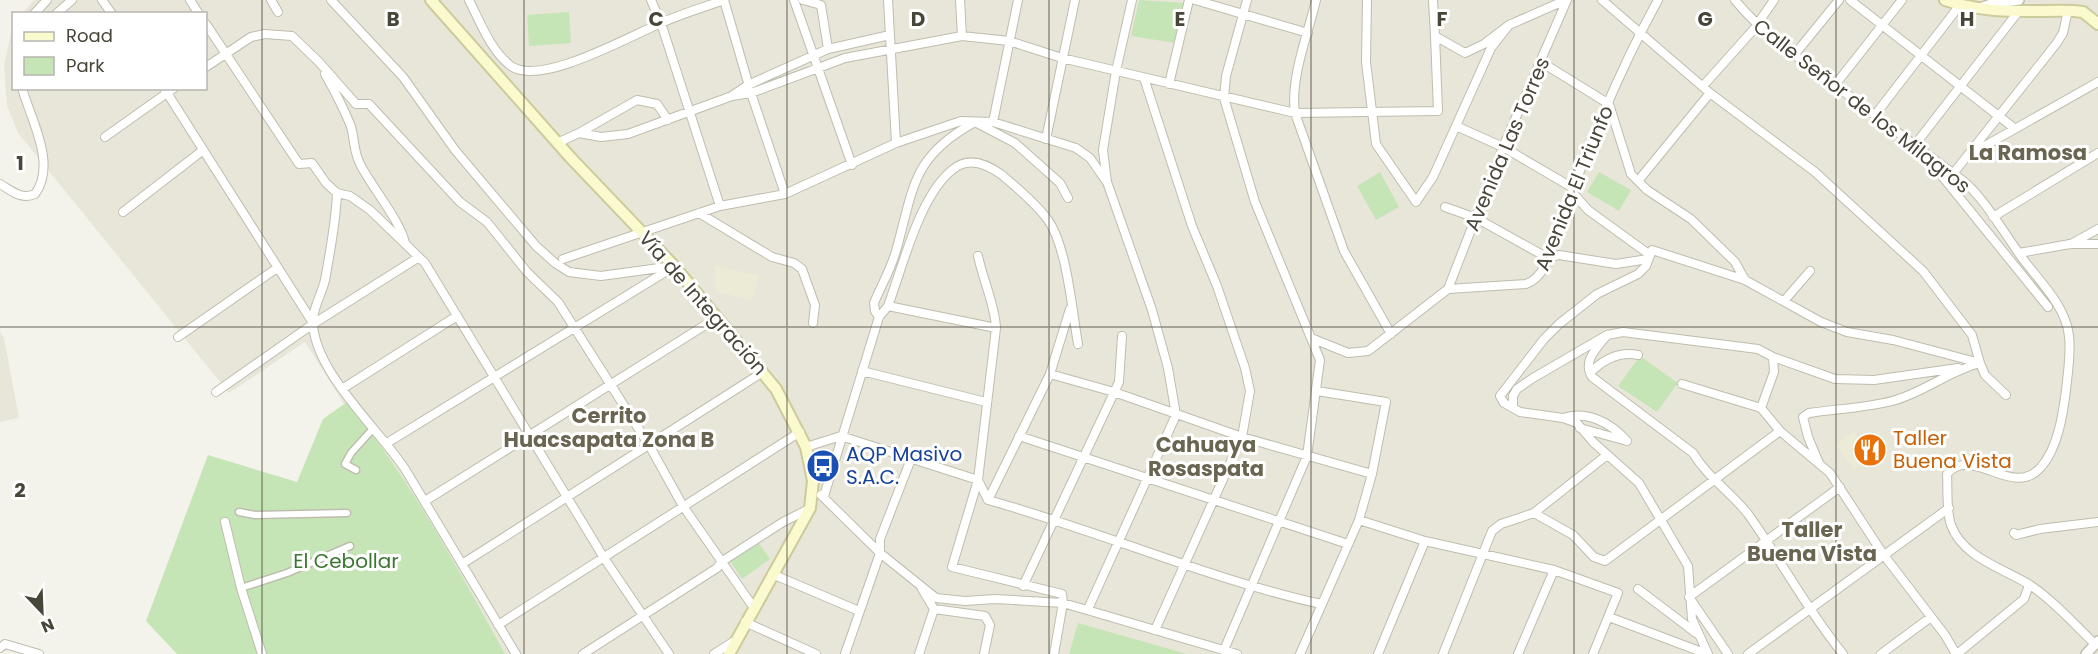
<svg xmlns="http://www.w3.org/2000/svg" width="2098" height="654" viewBox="0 0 2098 654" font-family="Poppins,sans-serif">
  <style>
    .residential { fill: #e8e6d9 }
    .education { fill: #ecebd6 }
    .green { fill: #c6e5b7 }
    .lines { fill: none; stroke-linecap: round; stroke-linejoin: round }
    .pedestrian-casing { stroke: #bfbdae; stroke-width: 9 }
    .minor-casing { stroke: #bfbdae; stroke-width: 10 }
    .tertiary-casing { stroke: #bfbdae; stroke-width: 12 }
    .secondary-casing { stroke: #cdcb9b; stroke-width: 14 }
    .pedestrian { stroke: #fff; stroke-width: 6 }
    .minor { stroke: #fff; stroke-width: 8 }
    .tertiary { stroke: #fff; stroke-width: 9 }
    .secondary { stroke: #fbface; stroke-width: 10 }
    .grid { fill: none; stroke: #484539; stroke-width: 1.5; stroke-opacity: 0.55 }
    .labels { text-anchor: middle; stroke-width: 6; stroke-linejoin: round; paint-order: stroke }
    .street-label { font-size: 20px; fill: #484539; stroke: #fff }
    .food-label { font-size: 20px; fill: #c56008; stroke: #fff; text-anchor: start }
    .transit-label { font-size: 20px; fill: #164399; stroke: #fff; text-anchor: start }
    .park-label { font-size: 20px; fill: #3b7630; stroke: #fff }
    .neighbourhood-label { font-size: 21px; font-weight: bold; fill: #6a6551; stroke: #fff }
    .grid-label { font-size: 20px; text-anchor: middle; font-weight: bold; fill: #484539; stroke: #fff; stroke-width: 6; stroke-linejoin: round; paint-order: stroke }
  </style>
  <rect width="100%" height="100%" fill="#f4f3eb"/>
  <path class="residential" d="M34,0H2098V654H501L305,342L229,393L18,133L7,106L4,65L13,25L14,88H206V14L23,13Z
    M0,331L4,338L19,418L0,422Z"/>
  <path class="education" d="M715,265L759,276L752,301L715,291Z
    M1854,432L1871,457L1854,469L1836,445Z"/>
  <path class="green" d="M1139,0L1184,3L1175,43L1131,36Z
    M569,12L571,43L529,46L527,15Z
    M1380,172L1399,207L1376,220L1357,186Z
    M1599,172L1631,190L1619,211L1587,192Z
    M1640,356L1678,383L1657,412L1618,386Z
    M347,402C410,479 457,567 505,654H177L146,621L208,455L297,482L323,419Z
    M758,542L770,559L742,579L730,561Z
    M1078,623L1187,654H1069Z"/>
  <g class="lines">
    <g class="pedestrian-casing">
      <path id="pedestrian" d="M356,470L345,464L351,453L370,432
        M239,512L255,515L347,513
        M241,588L287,573L350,546"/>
    </g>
    <g class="minor-casing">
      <path id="minor" d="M102,0L112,14
        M190,0L199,14
        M271,0L278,12
        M331,0L403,77L455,150L536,246L555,263L569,272L601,276L674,266
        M469,0C480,22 491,51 511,66C540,87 630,36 659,24C680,14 702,8 724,0
        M651,0L661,23L720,206
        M724,0L751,93L785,194
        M794,0L852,165
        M803,0L821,5L828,49
        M888,0L896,143
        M960,0L962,36
        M1195,0L1308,33
        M1316,0C1308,35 1290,77 1295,113L1344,251L1391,334
        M1367,0L1366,62L1376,144L1416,202L1433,177L1491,48L1509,25
        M1433,0L1435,36L1465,53L1484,44L1509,25L1566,0
        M1602,0L1710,93L1815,172L1923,271L1972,335L1980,363C1949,371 1923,393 1892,401C1865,408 1836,409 1809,413L1803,417L1808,437L1819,463
        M1735,0C1760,31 1796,56 1828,80C1872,113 1917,147 1962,180C1982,195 2005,234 2020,255C2037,279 2066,305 2069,336C2071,353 2068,372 2066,390C2063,414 2058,448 2041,467C2013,500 1972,444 1947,474C1948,490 1946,510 1951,525C1963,558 2003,568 2030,585C2054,601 2074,624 2095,644
        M1850,0L2014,128
        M34,14L47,0
        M56,14L72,0
        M206,24L299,164L312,163L326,183L337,193L350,196L370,210L425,263L604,558L669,654
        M1795,54L1839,0
        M1541,62L1609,104L1631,174L1647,190L1691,219L1735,262L1745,280
        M206,67L251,37L265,34L292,36L319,62L356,104H369L460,202L487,222L527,272L558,302L649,445L683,506L754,608
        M325,74C334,90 343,107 350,124C355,136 352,147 360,164C371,186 401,222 405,243
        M1144,78L1192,226L1217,286L1245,368L1250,391L1242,437L1155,630
        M1169,84L1189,0
        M1835,85L1902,0
        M1703,86L1754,29L1774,0
        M164,88L313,323
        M733,95L748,85L828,49L890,35
        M1875,115L1960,5
        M993,122L1018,0
        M1456,126L1503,147L1573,188
        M579,133L637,100L657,104L668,120
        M105,137L174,88
        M1046,139L1075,0
        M557,143L579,133L601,137L628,134L732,96L751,93L845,58L962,36L1009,41L1062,58L1295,113L1438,111L1435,36
        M1914,146L2018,12
        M1974,152L2098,82
        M1929,160L2048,307
        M1952,175L2056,44L2063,33L2068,10
        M1638,181L1710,93
        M0,184C12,191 21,200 35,194C57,164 31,120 22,88
        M1572,192L1588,210L1650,255
        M337,193C336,222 330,252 325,280C322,293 314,306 313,319C311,369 378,428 405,469L516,654
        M1445,207L1476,218L1548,258L1559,255L1616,264L1648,259
        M123,212L202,151
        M699,213L772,257L794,263L802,269L815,305L813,323
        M1993,217L2098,153
        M2071,244L2098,229
        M2019,253L2070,244H2098
        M978,256C983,280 995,305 996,328L978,480L952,567L1062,594L1063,603L1054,654
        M563,259L720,206L785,194L896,143L961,121L993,122L1076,148L1090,158L1106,181
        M1448,289L1503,147L1567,0
        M1784,301L1810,271
        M888,306L996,328
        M879,317L875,311L874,303C881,286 891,269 896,251C914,188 911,157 975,122L1015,143L1060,183L1068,198
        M1607,335C1597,348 1582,361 1592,377L1693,453C1707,477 1731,492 1748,514C1781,560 1807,610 1843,654
        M178,337L277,268
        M1311,338L1348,353L1368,351L1448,289L1526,284C1545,278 1551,251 1556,235C1585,155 1617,74 1658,0
        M1773,357L1835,379L1874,380L1958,368
        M862,371L986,402
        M1590,373C1603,360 1618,351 1638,355
        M1050,374L1114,392L1242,437L1372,474
        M1682,384L1761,408L1780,431L1830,473L1883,554L1945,635L1956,654
        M342,389L457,316
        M216,392L313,324L419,257
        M1513,408V396L1517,389L1533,378L1607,335L1623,332L1758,349L1773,357L1774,372L1761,408
        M1563,418C1587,410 1611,423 1627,441
        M1580,428L1627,441
        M1019,436L1348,544
        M387,443L670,269
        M806,447L841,436L978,480L988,500C1100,531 1208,579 1321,604
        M821,495L880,553L936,598L965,601L995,599L1063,603L1237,654
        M824,496L879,317L888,306C903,266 919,197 952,170C968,156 987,164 1002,175C1017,188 1036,203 1048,220C1067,247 1072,310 1078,344
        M988,500L1050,374L1070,309
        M425,501L718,317
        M1534,513L1573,535L1594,557L1605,561L1780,431
        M1359,520L1425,541L1554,570L1618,593L1593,654
        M225,522L241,588L262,654
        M2014,533L2016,535L2040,529L2098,522
        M462,564L763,372
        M772,574L859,611
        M1023,586L1119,382L1122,336
        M1638,589L1696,633
        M934,609L985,616L990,625L984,654
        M1088,609L1176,415L1168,368L1152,310L1107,182L1103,150L1116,71L1132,0
        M1609,617L1707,654
        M745,622L816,654
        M498,625L800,432
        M0,648L5,644L39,654
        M1224,650L1307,456L1320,360L1255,202L1224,98L1226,76L1247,0
        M583,654L717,568L721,562L783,522L809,509
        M714,654L733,642
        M845,654L880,553V539L911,459
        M919,654L934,609L922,589
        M1300,654L1359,520L1372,474L1386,402L1317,391
        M1378,654L1425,541
        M1443,654L1492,531L1501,524L1534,513L1607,455
        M1518,654L1554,570
        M1708,654L1692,619L1688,566L1639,483L1593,442L1577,423L1563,418L1520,412L1504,403L1500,396L1544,339L1559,324L1597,294L1638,274L1646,266L1652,250L1745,280L1821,322L1847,332L1893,340L1980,363L1985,375L2006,395
        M1728,654L1689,597L1840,487
        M1748,654L1949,508
        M1881,654L1931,617
        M1957,654L2024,599L2029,585"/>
    </g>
    <g class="tertiary-casing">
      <path id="tertiary" d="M1980,8L1994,3L2019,0
        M2086,654L2098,641"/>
    </g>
    <g class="secondary-casing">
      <path id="secondary" d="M431,0L570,157L674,266L776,389L806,447L813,481L810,508L729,654
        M1945,0C1988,15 2030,10 2074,11L2083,12L2098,24"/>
    </g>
    <use href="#pedestrian" class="pedestrian"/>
    <use href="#minor" class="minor"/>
    <use href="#tertiary" class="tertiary"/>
    <use href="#secondary" class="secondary"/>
  </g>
  <path class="grid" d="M262,0V654M524,0V654M787,0V654M1049,0V654M1311,0V654M1574,0V654M1836,0V654M0,327H2098"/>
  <defs>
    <g id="restaurant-disc" transform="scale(1.725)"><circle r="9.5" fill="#e8710a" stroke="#fff"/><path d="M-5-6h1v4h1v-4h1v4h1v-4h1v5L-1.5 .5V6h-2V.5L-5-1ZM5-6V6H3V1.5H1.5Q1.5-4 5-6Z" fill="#fff"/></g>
    <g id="bus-disc" transform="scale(1.725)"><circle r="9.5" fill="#1a4fb4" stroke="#fff"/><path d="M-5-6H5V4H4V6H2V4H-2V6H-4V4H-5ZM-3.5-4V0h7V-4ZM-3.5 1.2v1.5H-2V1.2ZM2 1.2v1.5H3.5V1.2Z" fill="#fff"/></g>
  </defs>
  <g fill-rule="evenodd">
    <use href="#restaurant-disc" x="1870" y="450"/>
    <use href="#bus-disc" x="823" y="466"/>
  </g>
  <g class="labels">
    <g class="street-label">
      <text transform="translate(1862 106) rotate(38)" y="7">Calle Señor de los Milagros</text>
      <text transform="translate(1507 144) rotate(-67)" y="7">Avenida Las Torres</text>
      <text transform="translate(1574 188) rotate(-68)" y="7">Avenida El Triunfo</text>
      <text transform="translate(703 303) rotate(49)" y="7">Vía de Integración</text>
    </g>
    <g class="food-label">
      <text x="1893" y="445">Taller<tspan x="1893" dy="23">Buena Vista</tspan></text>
    </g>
    <g class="transit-label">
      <text x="846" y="461">AQP Masivo<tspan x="846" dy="23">S.A.C.</tspan></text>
    </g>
    <g class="park-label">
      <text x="346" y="568">El Cebollar</text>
    </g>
    <g class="neighbourhood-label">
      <text x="2028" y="160">La Ramosa</text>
      <text x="609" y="423">Cerrito<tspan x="609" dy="24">Huacsapata Zona B</tspan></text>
      <text x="1206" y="452">Cahuaya<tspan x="1206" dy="24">Rosaspata</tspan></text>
      <text x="1812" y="537">Taller<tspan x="1812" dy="24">Buena Vista</tspan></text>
    </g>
  </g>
  <g class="grid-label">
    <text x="393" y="26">B</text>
    <text x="656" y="26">C</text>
    <text x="918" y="26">D</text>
    <text x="1180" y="26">E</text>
    <text x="1442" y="26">F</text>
    <text x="1705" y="26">G</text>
    <text x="1967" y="26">H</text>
    <text x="20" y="170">1</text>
    <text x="20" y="497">2</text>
  </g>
  <rect x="12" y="12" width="195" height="78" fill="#ffffff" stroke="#b6b5b0" stroke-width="1.5"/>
  <rect x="24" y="32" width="30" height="9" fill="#fbface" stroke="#b6b5b0" stroke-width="1.5"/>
  <text x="66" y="42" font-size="18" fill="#484539">Road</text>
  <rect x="24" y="57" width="30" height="18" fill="#c6e5b7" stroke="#b6b5b0" stroke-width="1.5"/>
  <text x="66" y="72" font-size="18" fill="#484539">Park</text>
  <g transform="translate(42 612) rotate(157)" stroke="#ffffff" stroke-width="4.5" paint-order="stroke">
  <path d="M0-4.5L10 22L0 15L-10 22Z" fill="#484539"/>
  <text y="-9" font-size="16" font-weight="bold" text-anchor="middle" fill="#484539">N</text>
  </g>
</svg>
